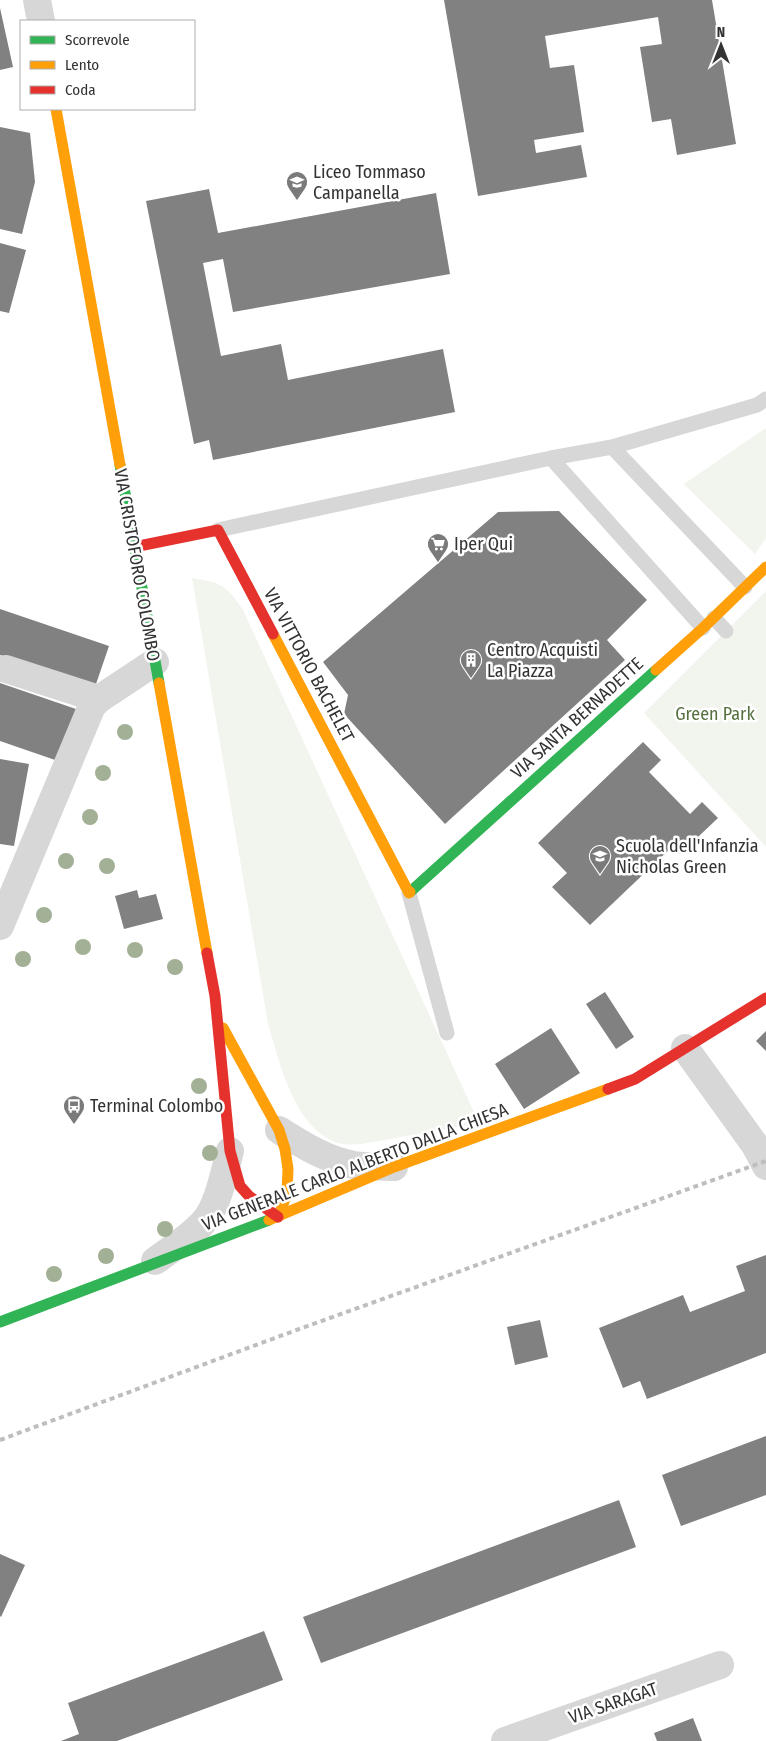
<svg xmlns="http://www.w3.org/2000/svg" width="766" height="1741" viewBox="0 0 766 1741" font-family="'Fira Sans Condensed',sans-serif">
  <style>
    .green { fill: #f1f5ed }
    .building { fill: #818181 }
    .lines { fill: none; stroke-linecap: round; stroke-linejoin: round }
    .lane { stroke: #d7d7d7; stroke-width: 15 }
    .street { stroke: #d7d7d7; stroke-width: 28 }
    .fast { stroke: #30b455; stroke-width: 11 }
    .slow { stroke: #ff9f0a; stroke-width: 11 }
    .jam { stroke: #e5322d; stroke-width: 11 }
    .rail { stroke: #bebebe; stroke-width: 4; stroke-dasharray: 5 4; stroke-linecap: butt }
    .tree { fill: #a2b095 }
    .labels { text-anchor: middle; stroke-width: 5; stroke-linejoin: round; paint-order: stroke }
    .poi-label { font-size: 18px; fill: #333; stroke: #fff; text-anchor: start }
    .street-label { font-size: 18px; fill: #333; stroke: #fff }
    .park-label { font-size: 18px; fill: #56703f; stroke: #fff }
  </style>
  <rect width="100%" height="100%" fill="#fff"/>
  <path class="green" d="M766,428V538L755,554L684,484Z
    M192,578C221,583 227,585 243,610L479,1123L362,1144C355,1144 348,1145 342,1144C295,1133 280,1063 268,1024Z
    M766,591V847L644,713Z"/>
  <path class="building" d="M444,0H712L736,144L677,155L671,119L652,122L640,47L662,44L658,17L545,36L550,68L574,65L584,132L534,140L536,153L581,145L587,177L478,196Z
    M0,8L13,67L0,70Z
    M0,127L30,133L35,182L22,234L0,229Z
    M209,189L218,233L436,193L450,274L233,312L223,259L203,263L221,356L281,344L288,380L443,349L455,412L213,460L209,440L194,444L146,201Z
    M0,243L26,250L9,313L0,311Z
    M559,511L647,600L607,640L625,660L445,824L344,714L348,695L323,662L498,512Z
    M0,609L109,646L95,687L0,655Z
    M0,683L76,709L58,761L0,741Z
    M643,742L661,760L649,772L690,814L702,802L718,818L680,854L673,846L590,925L552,887L567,873L538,843Z
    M0,759L29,764L14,846L0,844Z
    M137,890L139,898L156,894L163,919L124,929L115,896Z
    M605,992L634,1037L616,1049L586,1004Z
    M551,1028L580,1073L524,1109L495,1064Z
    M766,1031V1051L756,1041Z
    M766,1255V1353L647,1399L640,1381L623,1388L599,1328L683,1295L690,1312L745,1291L736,1266Z
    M540,1320L548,1357L515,1365L507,1327Z
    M766,1436V1495L681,1526L662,1475Z
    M619,1500L636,1547L321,1663L303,1617Z
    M0,1554L25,1565L1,1617L0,1616Z
    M264,1631L283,1680L117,1741H61L79,1734L68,1703Z
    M693,1718L702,1741H657L654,1733Z"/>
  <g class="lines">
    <path class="lane" d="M612,447L745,587
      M551,458L612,447L757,405L766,399
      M218,530L551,458L703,628
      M714,618L726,631
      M409,893L447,1033"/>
    <path class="street" d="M37,0L41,21
      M6,669L99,699
      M0,926L92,706L99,699L155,662
      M685,1048L755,1145L766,1166
      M279,1130C303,1145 326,1160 354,1165C367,1167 381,1166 394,1167
      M155,1261C171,1249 198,1232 209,1215C220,1196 224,1173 230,1151
      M505,1741L720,1665"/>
    <path class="fast" d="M120,465L159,683
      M410,892L656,670
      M0,1322L269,1220"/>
    <path class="slow" d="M56,109L120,465
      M273,634L409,893L410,892
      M656,670L703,628L766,567
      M159,683L207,953
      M223,1028L279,1130L285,1149L288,1169L287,1194L278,1217
      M269,1220L394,1167L608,1089"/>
    <path class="jam" d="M134,547L218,530L273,634
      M207,953L215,996L230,1151L240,1186L249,1196L278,1217
      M608,1089L635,1079L766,998"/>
    <path class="rail" d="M0,1440L291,1332L766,1161"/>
  </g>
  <g class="tree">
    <circle cx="125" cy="732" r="8"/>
    <circle cx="103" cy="773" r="8"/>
    <circle cx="90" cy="817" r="8"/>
    <circle cx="66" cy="861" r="8"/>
    <circle cx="107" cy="866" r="8"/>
    <circle cx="44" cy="915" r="8"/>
    <circle cx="83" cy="947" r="8"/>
    <circle cx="135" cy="950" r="8"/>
    <circle cx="23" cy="959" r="8"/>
    <circle cx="175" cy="967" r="8"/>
    <circle cx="199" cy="1086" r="8"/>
    <circle cx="210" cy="1153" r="8"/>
    <circle cx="165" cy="1229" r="8"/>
    <circle cx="106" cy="1256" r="8"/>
    <circle cx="54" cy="1274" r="8"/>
  </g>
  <defs>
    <g id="school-pin" transform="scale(1.125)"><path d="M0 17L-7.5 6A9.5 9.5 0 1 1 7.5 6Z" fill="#7a7a7a" stroke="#fff"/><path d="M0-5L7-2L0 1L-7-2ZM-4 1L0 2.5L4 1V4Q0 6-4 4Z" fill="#fff"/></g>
    <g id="supermarket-pin" transform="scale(1.125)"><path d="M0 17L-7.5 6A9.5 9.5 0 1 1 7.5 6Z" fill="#7a7a7a" stroke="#fff"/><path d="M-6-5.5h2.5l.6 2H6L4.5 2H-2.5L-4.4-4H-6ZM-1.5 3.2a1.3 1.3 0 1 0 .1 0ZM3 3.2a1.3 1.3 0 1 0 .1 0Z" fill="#fff"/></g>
    <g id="building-pin" transform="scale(1.125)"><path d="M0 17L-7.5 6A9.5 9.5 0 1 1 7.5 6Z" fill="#7a7a7a" stroke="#fff"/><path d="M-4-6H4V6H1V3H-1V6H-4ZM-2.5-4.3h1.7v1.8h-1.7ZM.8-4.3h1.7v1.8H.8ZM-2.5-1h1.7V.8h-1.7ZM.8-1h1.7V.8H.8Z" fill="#fff"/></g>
    <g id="bus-pin" transform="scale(1.125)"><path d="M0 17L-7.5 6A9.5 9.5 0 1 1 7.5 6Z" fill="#7a7a7a" stroke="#fff"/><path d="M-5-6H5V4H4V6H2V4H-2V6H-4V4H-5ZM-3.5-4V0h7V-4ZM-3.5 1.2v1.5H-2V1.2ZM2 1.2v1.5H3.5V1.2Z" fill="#fff"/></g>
  </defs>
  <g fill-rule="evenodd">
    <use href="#school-pin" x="297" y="182"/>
    <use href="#supermarket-pin" x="438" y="544"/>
    <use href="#building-pin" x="471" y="660"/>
    <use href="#school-pin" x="600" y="856"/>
    <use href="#bus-pin" x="74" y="1106"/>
  </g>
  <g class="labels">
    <g class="poi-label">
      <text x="313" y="178">Liceo Tommaso<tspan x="313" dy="21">Campanella</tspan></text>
      <text x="454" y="550">Iper Qui</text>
      <text x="487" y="656">Centro Acquisti<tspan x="487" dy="21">La Piazza</tspan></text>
      <text x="616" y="852">Scuola dell'Infanzia<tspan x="616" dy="21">Nicholas Green</tspan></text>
      <text x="90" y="1112">Terminal Colombo</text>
    </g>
    <g class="street-label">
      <text transform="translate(137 565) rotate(80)" y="6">VIA CRISTOFORO COLOMBO</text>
      <text transform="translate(309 665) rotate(62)" y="6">VIA VITTORIO BACHELET</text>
      <text transform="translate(577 718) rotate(-42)" y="6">VIA SANTA BERNADETTE</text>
      <text transform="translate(355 1167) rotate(-21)" y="6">VIA GENERALE CARLO ALBERTO DALLA CHIESA</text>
      <text transform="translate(613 1703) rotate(-19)" y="6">VIA SARAGAT</text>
    </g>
    <g class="park-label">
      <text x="715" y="720">Green Park</text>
    </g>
  </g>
  <rect x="20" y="20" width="175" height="90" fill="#ffffff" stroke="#adadad"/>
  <rect x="30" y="36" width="25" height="8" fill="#30b455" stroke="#adadad"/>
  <text x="65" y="45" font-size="15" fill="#333333">Scorrevole</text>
  <rect x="30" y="61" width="25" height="8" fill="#ff9f0a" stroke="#adadad"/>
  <text x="65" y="70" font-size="15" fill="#333333">Lento</text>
  <rect x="30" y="86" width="25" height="8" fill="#e5322d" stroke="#adadad"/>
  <text x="65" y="95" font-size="15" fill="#333333">Coda</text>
  <g transform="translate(721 45)" stroke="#ffffff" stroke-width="4" paint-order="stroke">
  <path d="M0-4L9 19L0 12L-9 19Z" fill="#333333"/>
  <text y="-8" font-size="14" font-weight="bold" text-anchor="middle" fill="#333333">N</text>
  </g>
</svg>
